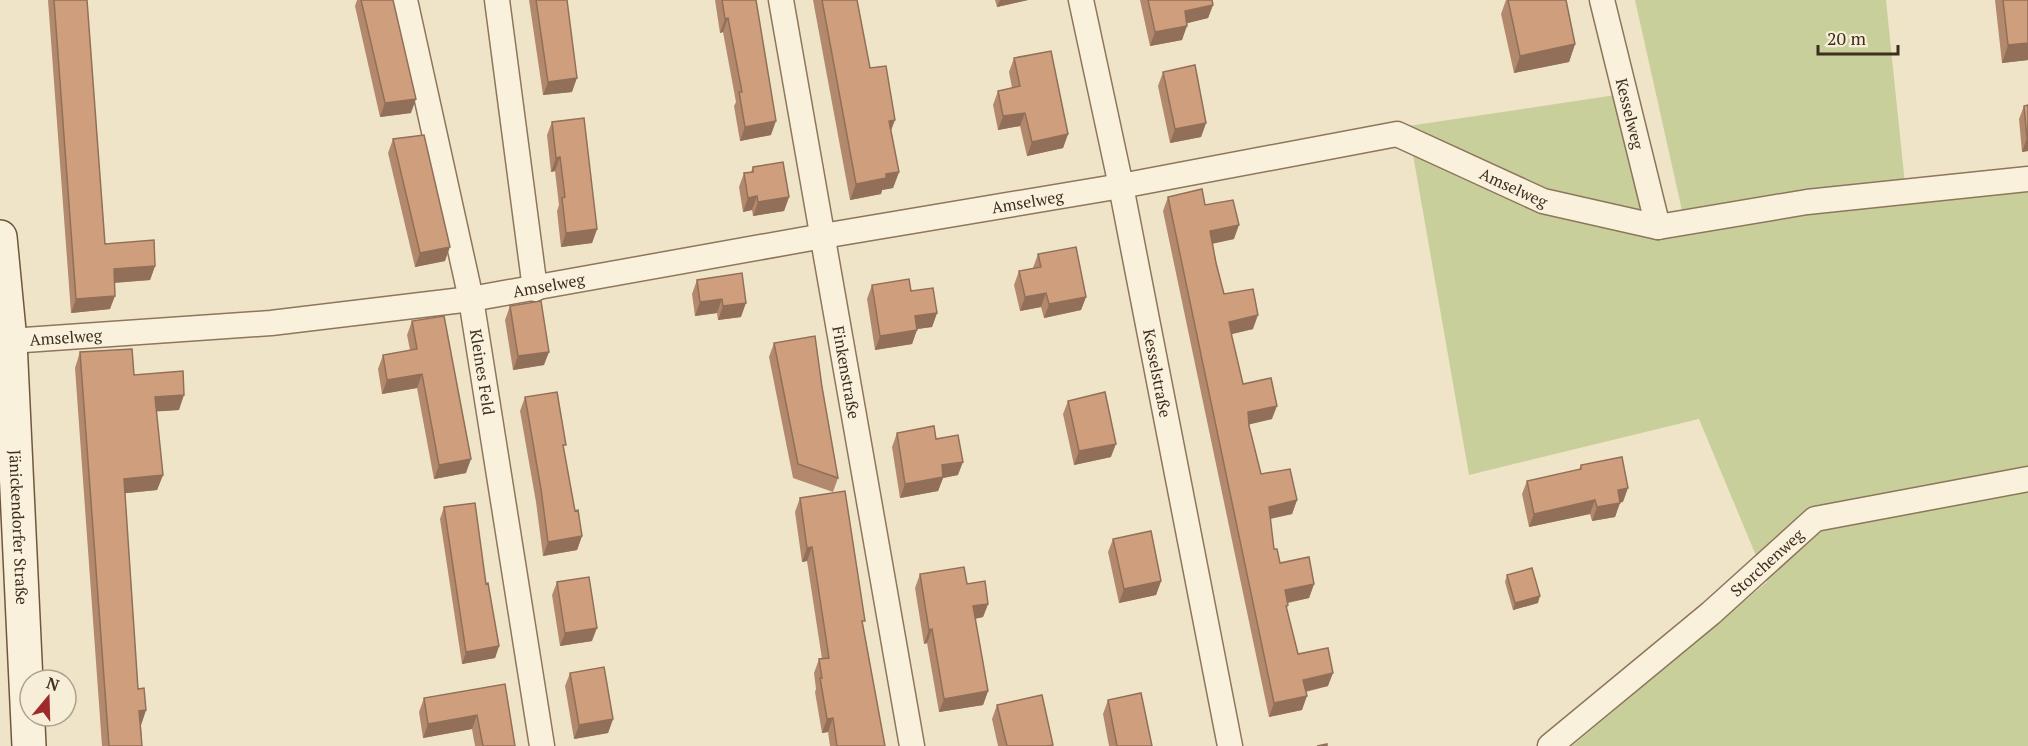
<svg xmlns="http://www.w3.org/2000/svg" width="2028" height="746" viewBox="0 0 2028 746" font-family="'PT Serif',serif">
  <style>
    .green { fill: #c9cf9b }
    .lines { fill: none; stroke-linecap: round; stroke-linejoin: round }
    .minor-casing { stroke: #8d765c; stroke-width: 27 }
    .secondary-casing { stroke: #6f573f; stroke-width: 36 }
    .minor { stroke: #faf1dc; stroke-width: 24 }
    .secondary { stroke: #faf1dc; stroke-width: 33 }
    .wall { fill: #b2896c }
    .shaded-wall { fill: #916f58 }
    .building { fill: #cf9f7d; stroke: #916f58; stroke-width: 1.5 }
    .labels { text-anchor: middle; stroke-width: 5; stroke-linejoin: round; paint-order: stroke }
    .street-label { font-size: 16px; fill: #3d2e20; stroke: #f7eed8 }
  </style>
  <rect width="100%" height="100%" fill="#f0e4c8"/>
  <path class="green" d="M1635,0H1886L1906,194L2028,182V746H1572L1767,582L1699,419L1469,475L1408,126L1629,93L1667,217L1683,215Z"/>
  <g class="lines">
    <g class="minor-casing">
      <g id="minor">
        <path id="s1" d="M405,0L471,299L542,746"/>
        <path d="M497,0L535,289"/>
        <path id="s2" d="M781,0L912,746"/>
        <path id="s3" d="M1081,0L1121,186L1230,746"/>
        <path id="s4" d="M1602,0L1658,227"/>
        <path id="s5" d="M10,341L271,323L471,299L823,236L1121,186L1397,134L1543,201L1658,227L1807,202L2028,179"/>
        <path id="s6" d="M1550,746L1711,613L1815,519L2028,479"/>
      </g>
    </g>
    <g class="secondary-casing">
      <g id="secondary">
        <path id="s7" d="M0,237L10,341L29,746"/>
      </g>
    </g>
    <use href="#minor" class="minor"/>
    <use href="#secondary" class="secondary"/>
  </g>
  <path class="wall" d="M48,0H87L105,244L155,266L150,280L115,283L110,309L71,313Z
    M357,0H393L411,113L380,117L355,6Z
    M529,0H567L572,92L543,95Z
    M715,0H756L771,135L740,141L734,106L736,102L723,32L720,33Z
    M813,0H857L870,68L891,131L899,172L893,188L882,190L881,194L850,200Z
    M995,0H1028L997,7Z
    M1140,0H1212L1213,5L1208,18L1187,23L1182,40L1150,46Z
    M1506,0H1566L1575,44L1569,62L1514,73L1501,14Z
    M1995,0H2028V60L2002,63Z
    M1014,58L1068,134L1063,148L1027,156L1020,126L998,130L993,105L998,91L1012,88L1009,72Z
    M1163,72L1206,123L1201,137L1170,143L1158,86Z
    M2028,105V151L2022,152L2019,119L2024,106Z
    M552,122L597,229L592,243L561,247L557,211L559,205L555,171L551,172L547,135Z
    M393,139L445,261L415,267L388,153Z
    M753,167L789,197L784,211L753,216L752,210L743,212L739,187L744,173L751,172Z
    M1168,197L1205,205L1234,239L1212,244L1224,294L1253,329L1231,334L1243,384L1272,419L1249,424L1261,474L1297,500L1292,514L1270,519L1274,549L1280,563L1314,584L1309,598L1288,603L1287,609L1298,654L1328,686L1306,692L1302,710L1269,717L1163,211Z
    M1038,254L1086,297L1081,310L1044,318L1041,307L1020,311L1014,285L1019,271L1033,268Z
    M742,273L741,317L718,320L717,313L695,316L692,294L697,280Z
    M872,285L911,291L937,313L932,327L917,329L912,344L875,350L867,299Z
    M510,306L544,365L513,370L505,320Z
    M412,321L466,473L434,479L417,388L382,394L378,369L383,355L410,350L407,335Z
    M774,343L822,387L838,478L833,492L793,478L769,357Z
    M80,352L134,375L179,410L156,411L163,475L157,490L125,493L138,689L146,710L141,725L142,746H102L75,368Z
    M525,397L564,449L575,511L582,536L577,550L543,556L536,502L520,411Z
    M1068,401L1111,457L1074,465L1063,414Z
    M897,433L936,439L958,475L943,478L938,491L900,498L892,447Z
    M1581,465L1623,502H1620L1615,517L1592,521L1590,514L1529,527L1522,494L1527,481L1579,470Z
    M800,498L863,625L885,746H830L828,732L822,733L815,692L816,689L814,673L819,659H822L807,561L802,562L795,512Z
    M444,507L486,584L499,646L495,658L462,664L440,519Z
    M1113,539L1161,581L1156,595L1119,603L1108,552Z
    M920,574L967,584L988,604L983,617L975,619L988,691L983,705L939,712L927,643L924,644L915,588Z
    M1507,575L1538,603L1513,610L1505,582Z
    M557,582L592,641L560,646L552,595Z
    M570,673L613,719L608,733L574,739L565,686Z
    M505,684L515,746H475L472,729L423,738L419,712L424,698Z
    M1108,700L1152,746H1109L1103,714Z
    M997,705L1053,745V746H998L992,719Z"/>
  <path class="shaded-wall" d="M1000,0H1028L997,7Z
    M1213,5L1208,18L1180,25L1185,11Z
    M728,18L723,32L720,33L725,19Z
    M1187,26L1182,40L1150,46L1155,32Z
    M2028,43V60L2002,63L2008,45Z
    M1575,44L1569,62L1514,73L1520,56Z
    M577,78L572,92L543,95L548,82Z
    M416,99L411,113L380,117L385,103Z
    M1025,113L1020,126L998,130L1003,116Z
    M895,120L889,136V121Z
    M776,121L771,135L740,141L745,127Z
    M1206,123L1201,137L1170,143L1175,129Z
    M1068,134L1063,148L1027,156L1032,142Z
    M2027,138H2028V151L2022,152Z
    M560,157L555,171L551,172L556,158Z
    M899,172L893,188L882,190L881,194L850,200L856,184L886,174Z
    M757,196L752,210L743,212L748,198Z
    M789,197L784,211L753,216L758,202Z
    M1239,225L1234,239L1205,245L1210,231Z
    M597,229L592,243L561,247L566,233Z
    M450,247L445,261L415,267L420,253Z
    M155,266L150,280L109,283L114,269Z
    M1046,293L1041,307L1020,311L1025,297Z
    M115,296L110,309L71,313L76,299Z
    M1086,297L1081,310L1044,318L1049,304Z
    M722,299L717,313L695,316L700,302Z
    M746,303L741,317L718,320L723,306Z
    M937,313L932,327L910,330L915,316Z
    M1258,315L1253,329L1224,336L1229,322Z
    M917,330L912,344L875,350L880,336Z
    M549,352L544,365L513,370L518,356Z
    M422,374L417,388L382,394L387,380Z
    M184,395L179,410L149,412L155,397Z
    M1277,406L1272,419L1243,426L1248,412Z
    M1116,444L1111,457L1074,465L1079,451Z
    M471,459L466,473L434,479L439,465Z
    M963,462L958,475L943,478L938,491L900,498L905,484L942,465Z
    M163,475L157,490L118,494L124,479Z
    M1628,488L1623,502L1613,504L1618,490Z
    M1297,500L1292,514L1264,520L1269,507Z
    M1595,500L1590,514L1529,527L1534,514Z
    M1620,503L1615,517L1592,521L1597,507Z
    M582,536L577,550L543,556L548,542Z
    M812,547L807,561L802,562L807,548Z
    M1161,581L1156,595L1119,603L1124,589Z
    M1314,584L1309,598L1280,604L1285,590Z
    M1540,596L1538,603L1513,610L1515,603Z
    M988,604L983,617L968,620L973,606Z
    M597,628L592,641L560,646L565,633Z
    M932,629L927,643L924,644L929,630Z
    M499,646L495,658L462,664L466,652Z
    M1333,673L1328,686L1298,693L1303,680Z
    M988,691L983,705L939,712L944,699Z
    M1307,696L1302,710L1269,717L1274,703Z
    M146,710L141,725L139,711Z
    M477,715L472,729L423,738L428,724Z
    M833,718L828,732L822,733L827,719Z
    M613,719L608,733L574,739L579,725Z"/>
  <path class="building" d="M54,0H87L105,244L154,240L155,266L114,269L115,296L76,299Z
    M361,0H393L416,99L385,103Z
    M536,0H567L577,78L548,82Z
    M722,0H756L776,121L745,127L739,92H742L728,18L725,19Z
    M822,0H857L870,68L886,66L895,120L889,121L899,172L886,174V178L856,184Z
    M1148,0H1212L1213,5L1185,11L1187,26L1155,32Z
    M1508,0H1566L1575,44L1520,56Z
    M2003,0H2028V43L2008,45Z
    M1051,51L1068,134L1032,142L1025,113L1003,116L998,91L1020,86L1014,58Z
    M1195,65L1206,123L1175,129L1163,72Z
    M2028,105V138H2027L2024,106Z
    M584,118L597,229L566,233L562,198L565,197L560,157L556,158L552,122Z
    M424,135L450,247L420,253L393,139Z
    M783,162L789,197L758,202L757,196L748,198L744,173L753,172V167Z
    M1202,189L1205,205L1233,200L1239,225L1210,231L1216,263L1224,294L1253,289L1258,315L1229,322L1232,337L1243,384L1271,378L1277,406L1248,412L1249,426L1261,474L1290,469L1297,500L1269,507L1274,549H1277L1280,563L1309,557L1314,584L1285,590L1288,605L1286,606L1298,654L1328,648L1333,673L1303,680L1307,696L1274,703L1168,197Z
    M1076,247L1086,297L1049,304L1046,293L1025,297L1019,271L1041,267L1038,254Z
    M742,273L746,303L723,306L722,299L700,302L697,280Z
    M909,279L911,291L933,288L937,313L915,316L917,330L880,336L872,285Z
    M541,301L549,352L518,356L510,306Z
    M444,316L471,459L439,465L422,374L387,380L383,355L417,349L412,321Z
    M815,336L822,387L838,478L798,464L774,343Z
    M132,349L134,375L183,371L184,395L155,397L163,475L124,479L138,689L144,688L146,710L139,711L142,746H109L80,352Z
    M557,392L566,445H563L575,511L578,510L582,536L548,542L541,489L525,397Z
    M1105,392L1116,444L1079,451L1068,401Z
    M934,426L936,439L958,435L963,462L942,465L943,477L905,484L897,433Z
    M1622,457L1628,488L1618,490L1620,503L1597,507L1595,500L1534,514L1527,481L1581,469V465Z
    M845,491L865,621H862L885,746H837L833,718L827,719L820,678H822L819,659L829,658L812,547L807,548L800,498Z
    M475,503L486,584L488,583L499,646L466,652L444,507Z
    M1151,531L1161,581L1124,589L1113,539Z
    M964,567L967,584L985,581L988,604L973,606L988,691L944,699L932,629L929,630L920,574Z
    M1532,568L1540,596L1515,603L1507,575Z
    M589,577L597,628L565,633L557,582Z
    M604,667L613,719L579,725L570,673Z
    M505,684L515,746H483L477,715L428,724L424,698Z
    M1141,693L1152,746H1117L1108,700Z
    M1042,695L1053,745L1047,746H1007L997,705Z
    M1327,744V746H1317Z"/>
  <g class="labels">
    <g class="street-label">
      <text dy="6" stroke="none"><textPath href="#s4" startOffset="117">Kesselweg</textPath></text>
      <text dy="6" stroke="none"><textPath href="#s5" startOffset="1532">Amselweg</textPath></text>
      <text dy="6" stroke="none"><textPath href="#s5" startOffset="1028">Amselweg</textPath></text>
      <text dy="6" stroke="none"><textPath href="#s5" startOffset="542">Amselweg</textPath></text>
      <text dy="6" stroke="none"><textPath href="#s5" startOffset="56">Amselweg</textPath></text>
      <text dy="6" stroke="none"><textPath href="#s1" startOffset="380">Kleines Feld</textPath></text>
      <text dy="6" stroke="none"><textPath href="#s2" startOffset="378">Finkenstraße</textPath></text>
      <text dy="6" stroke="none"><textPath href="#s3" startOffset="381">Kesselstraße</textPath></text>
      <text dy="6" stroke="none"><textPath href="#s7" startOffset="291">Jänickendorfer Straße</textPath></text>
      <text dy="6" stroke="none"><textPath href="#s6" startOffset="284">Storchenweg</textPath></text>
    </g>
  </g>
  <g transform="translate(48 698) rotate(19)"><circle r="28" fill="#f7eed8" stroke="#ada18e" stroke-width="1.5"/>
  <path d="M0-4.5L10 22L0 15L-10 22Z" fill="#9e2a2b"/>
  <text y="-9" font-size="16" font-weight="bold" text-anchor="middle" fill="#3d2e20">N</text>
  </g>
  <path d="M1818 45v9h80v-9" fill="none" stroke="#3d2e20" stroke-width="3"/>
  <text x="1827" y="45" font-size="18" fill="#3d2e20" stroke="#f7eed8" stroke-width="4.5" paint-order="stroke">20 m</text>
</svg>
